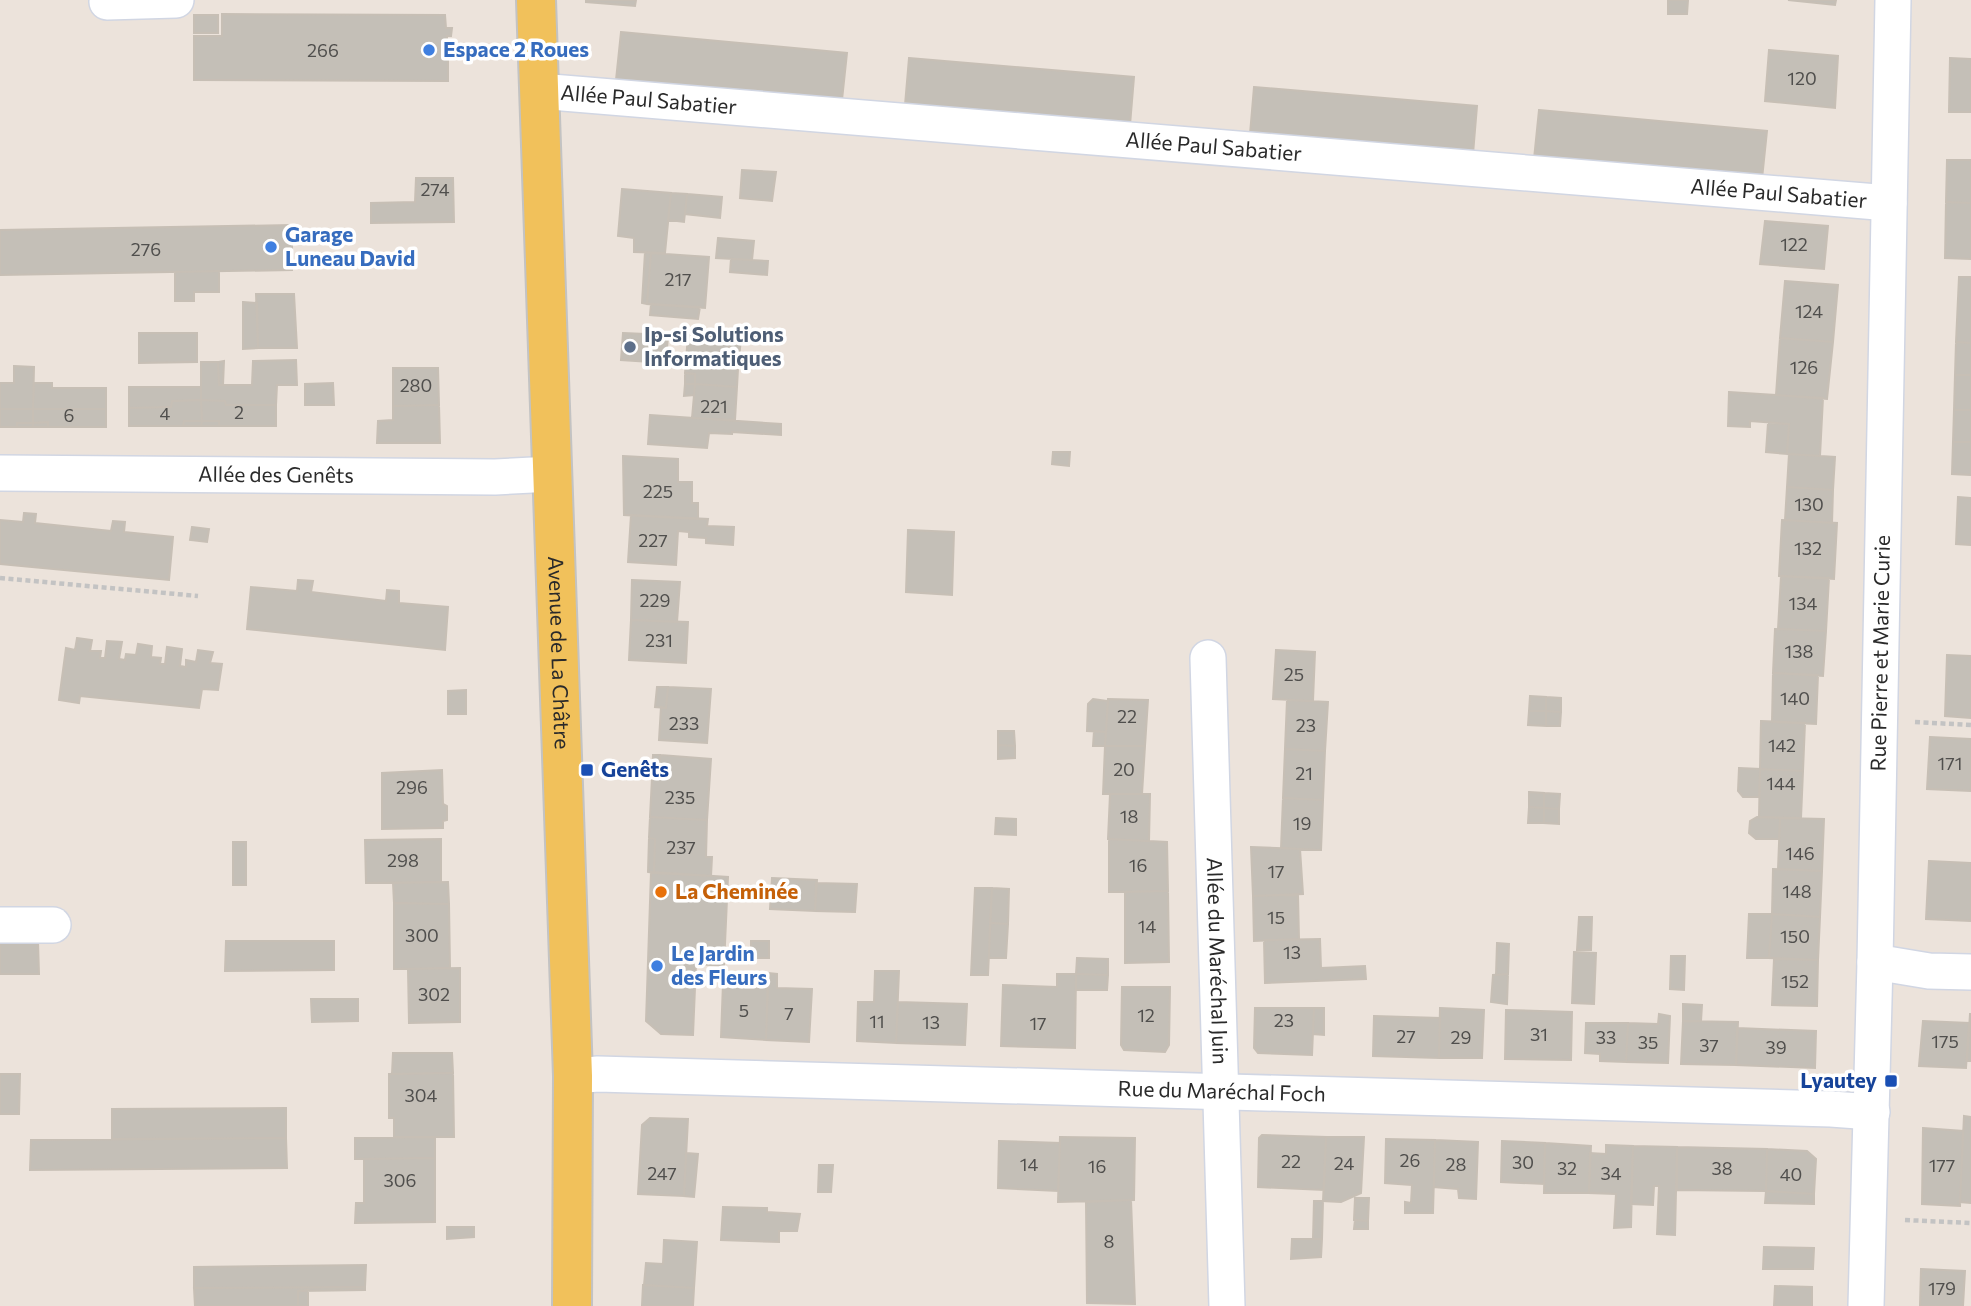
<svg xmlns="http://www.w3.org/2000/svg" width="1971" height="1306" viewBox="0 0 1971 1306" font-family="Commissioner,sans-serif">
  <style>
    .building { fill: #c4bfb7; stroke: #c7bfb5; stroke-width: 2 }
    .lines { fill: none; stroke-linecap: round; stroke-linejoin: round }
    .minor-casing { stroke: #d1d6e3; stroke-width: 38 }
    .major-casing { stroke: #c3c3c3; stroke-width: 42 }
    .path { stroke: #c3c3c3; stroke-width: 4.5; stroke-dasharray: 5 3.5; stroke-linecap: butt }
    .minor { stroke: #fff; stroke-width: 35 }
    .major { stroke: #f1c15b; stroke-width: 38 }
    .shop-dot { fill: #3f7fe0; stroke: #fff; stroke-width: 2.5 }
    .service-dot { fill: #5c6f8a; stroke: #fff; stroke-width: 2.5 }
    .transit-dot { fill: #1a4fb4; stroke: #fff; stroke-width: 2.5 }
    .food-dot { fill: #e8710a; stroke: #fff; stroke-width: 2.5 }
    .labels { text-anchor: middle; stroke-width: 7; stroke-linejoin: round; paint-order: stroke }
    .number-label { font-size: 18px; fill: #504f4d }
    .shop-label { font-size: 21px; font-weight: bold; fill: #366cbe; stroke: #fff; text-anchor: start }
    .street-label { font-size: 21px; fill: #2a2a2a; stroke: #fff }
    .service-label { font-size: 21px; font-weight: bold; fill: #4e5e75; stroke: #fff; text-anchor: start }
    .transit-label { font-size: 21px; font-weight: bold; fill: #164399; stroke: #fff; text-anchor: start }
    .food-label { font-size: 21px; font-weight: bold; fill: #c56008; stroke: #fff; text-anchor: start }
  </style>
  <rect width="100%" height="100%" fill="#ece3db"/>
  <path class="building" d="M586,0H636L635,6L586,2Z
    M1668,0H1688L1687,14H1668Z
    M1788,0H1836L1835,5Z
    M222,14L445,15L446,28H452L451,36H447V46H452V57L448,58V81L194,80V36H222Z
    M194,15H218V33H194Z
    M621,32L847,53L842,100L616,80Z
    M1769,50L1838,56L1835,108L1765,101Z
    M909,58L1134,77L1130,125L905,105Z
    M1950,58L1971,59V112H1949Z
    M1254,87L1477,106L1473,154L1250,134Z
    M1539,110L1767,131L1762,179L1534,159Z
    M1947,160H1971V203L1946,202Z
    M742,170L776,172L772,201L740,198Z
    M416,178H453L454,222L371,223V203L415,202Z
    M622,189L671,193L665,253L634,252V238L618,236Z
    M671,193L687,194L684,222L668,220Z
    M687,194L722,197L720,218L685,214Z
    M1946,202L1971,203V259L1945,258Z
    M1765,221L1828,226L1824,269L1760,264Z
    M292,225V270L0,275V230Z
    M718,238L754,241L752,260L716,258Z
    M645,252L651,253L647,304L642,303Z
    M651,253L709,257L705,308L647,304Z
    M731,259L768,261L767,275L730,272Z
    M219,271V292H194V301H175V272Z
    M1959,277H1971V343L1956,342Z
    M1785,281L1838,285L1833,342L1780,338Z
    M256,294H294L297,348H258Z
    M243,302L257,303L258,348L243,349Z
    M651,304L700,307L698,319L650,315Z
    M139,333H197V362L139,363Z
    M623,333L668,335L666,363L621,360Z
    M688,335L730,338L728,368L738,369L737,387L695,384V374L685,373Z
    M730,338H741L738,369L728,368Z
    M1780,338L1833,342L1827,399L1776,395Z
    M1956,342L1971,343V375H1955Z
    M296,360L297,385H277L276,405H226L225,401L201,400V362H218L219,385H252L253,361Z
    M224,361L223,385H219L218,362Z
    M14,366L34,367L33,409H0V383H14Z
    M393,368H438L439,405L393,406Z
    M685,373L695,374V384H685Z
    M1955,375H1971V410H1954Z
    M34,383H52V388H106V409H33Z
    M333,383L334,405H305V384Z
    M685,384H695L694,395L684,396Z
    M695,384L737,387L735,420L692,418Z
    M129,387H201V400L172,401L171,407L129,408Z
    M1729,392L1823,398L1820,456L1787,454L1789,424L1750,421V427L1728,426Z
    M201,400L202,421H184L183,426H129V408L171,407L172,401Z
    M201,400L225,401L226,405H276V426H219V421H202Z
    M439,405L440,443H377L378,421L393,420V406Z
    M0,409H33V423H17V427H0Z
    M33,409H106V427H48V422L33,423Z
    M1954,410H1971V442H1953Z
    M650,415L781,424V435L732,432V434L709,433L707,448L648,444Z
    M184,421H202L201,426H183Z
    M202,421H219V426H201Z
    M48,422V427H33V423Z
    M17,423H33V427H17Z
    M1768,423L1789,424L1787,454L1766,452Z
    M1953,442H1971V475L1952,474Z
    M1053,452H1070L1069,466L1052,464Z
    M1789,454L1835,457L1833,490L1787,487Z
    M623,456L678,459V482H692V503H698V519L624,515Z
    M1787,487L1833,490L1832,523L1785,520Z
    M1958,497L1971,498V545L1956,544Z
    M24,513L36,514L35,523L111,531L113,521L125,522L124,532L173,537L169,580L0,564V520L23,522Z
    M631,515L708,519L707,526L734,527L733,545L706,543V538L689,537V532L678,531L676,565L628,562Z
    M1782,520L1837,523L1834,579L1779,576Z
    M192,527L209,529L207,542L190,540Z
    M908,530L954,532L952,595L906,592Z
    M1781,576L1829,578L1826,631L1778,629Z
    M298,580L313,581L311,592L386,601L387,590L399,591V603L448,607L445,650L247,629L251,587L297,591Z
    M632,580L680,582L677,622L631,620Z
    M631,620L688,622L686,663L629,660Z
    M1775,629L1826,631L1823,676L1773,673Z
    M77,638L92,640L90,651H101L100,658H105L107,641L122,642L119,659L125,660L126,654L136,655L138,644L152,646L151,657L161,658L160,664H165L167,647L182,649L180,666L186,667V660L196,662L198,650L213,652L210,663L222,664L218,690L202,689L199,708L80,696L79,703L59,700L66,648L75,650Z
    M1276,650L1315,652L1313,701L1273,699Z
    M1947,655L1971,656V718L1945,716Z
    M1773,673L1818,675L1816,724L1772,722Z
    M657,687H668L666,708L655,707Z
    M668,687L711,689L707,743L659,740L661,707L666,708Z
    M466,690V714H448V691Z
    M1530,696L1546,697V711H1529Z
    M1546,697L1561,698V712L1546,711Z
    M1093,699L1108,701L1106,732L1087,731L1088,704Z
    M1108,699L1148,700L1145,746H1105Z
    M1287,700L1328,702L1325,751L1285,749Z
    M1529,711H1546V726L1528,725Z
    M1546,711L1561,712L1560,726H1546Z
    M1761,721L1805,723L1803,771L1760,769Z
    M998,731H1014L1015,746L998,745Z
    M1094,731L1106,732L1105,746H1093Z
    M1930,737L1971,739V791L1927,789Z
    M998,745L1015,746V758L998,759Z
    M1105,746H1145L1142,794H1103Z
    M1285,749L1325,751L1323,800L1283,798Z
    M653,755H660L659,778H652Z
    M660,755L711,759L707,820L650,817L652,778H659Z
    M1739,768L1760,769L1759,797H1743L1738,791Z
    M1760,769L1803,771L1801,818L1759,817Z
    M442,770L443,804L447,806V820L443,821V828L382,829V773Z
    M1529,792L1544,793V808L1529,807Z
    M1544,793L1560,794L1559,809L1544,808Z
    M1110,794H1150L1149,841L1108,839Z
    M1283,798L1323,800L1321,850L1281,848Z
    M1529,807L1544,808V823H1528Z
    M1544,808L1559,809V824L1544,823Z
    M650,817L707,820L706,857H712L711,876L654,873L655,839L649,838Z
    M1757,817L1780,818L1779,839H1756L1749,833L1750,821Z
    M996,818L1016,819V835L995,834Z
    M1780,818L1824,819L1822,871L1778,869Z
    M649,838L655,839L654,873L648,872Z
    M441,839V882L366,883L365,840Z
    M1109,839L1167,842L1168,891L1109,892Z
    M233,842H246V885H233Z
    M1251,847L1300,849L1303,894L1253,896Z
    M1929,861L1971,863V921L1926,919Z
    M1773,869L1822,871L1820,917L1772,914Z
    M651,872L728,877L724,966L696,964L693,1035L661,1034L646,1021Z
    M772,878L817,880L815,911L770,909Z
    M448,882L449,904L394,903L393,883Z
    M816,883L857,884L855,912L815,911Z
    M975,888H992L988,975H971Z
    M992,888L1009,889L1008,924L990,923Z
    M1168,891L1169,962L1125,963V892Z
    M1298,895L1299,939L1254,941L1253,896Z
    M394,903L449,904L450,968L394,969Z
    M1749,914H1772L1769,958H1747Z
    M1772,914L1820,917L1818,960L1769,958Z
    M1579,917H1592L1591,950H1577Z
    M990,923L1008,924L1006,958H989Z
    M1320,939L1321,968L1365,966L1366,979L1265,983L1264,940Z
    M226,941H334V970L225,971Z
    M751,941H769V958H751Z
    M38,942L39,974H0V943Z
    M1497,943L1509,944L1508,974L1496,975Z
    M1574,952L1596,953L1594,1004L1572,1003Z
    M1671,956H1685L1684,990L1670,989Z
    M1077,958L1108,959V975L1076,974Z
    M1774,959L1818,960L1817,1006L1772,1005Z
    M460,968V1022L409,1023L408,969Z
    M875,971H899L896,1043L857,1041L858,1002H874Z
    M768,973L777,974V988L812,989L809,1042L766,1040Z
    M1057,974H1076L1075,1048L1001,1046L1003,985L1057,987Z
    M1076,974L1108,975L1107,990H1076Z
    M1508,974L1507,1004L1491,1002L1493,975Z
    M723,983L768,985L766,1040L721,1037Z
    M1122,987H1170L1169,1045L1165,1052L1124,1050L1121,1045Z
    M311,999H358V1021L312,1022Z
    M898,1002L967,1004L965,1045L896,1043Z
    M1683,1004L1702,1005L1701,1021H1683Z
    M1255,1008H1314L1312,1055L1258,1053L1254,1048Z
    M1314,1008H1324V1035L1313,1034Z
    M1440,1008L1484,1010L1482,1058H1439Z
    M1506,1010L1572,1012L1571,1060L1505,1059Z
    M1659,1014L1670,1016L1668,1063L1626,1062L1628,1023L1658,1024Z
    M1970,1014H1971V1061H1967Z
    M1374,1016L1440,1018L1439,1058L1373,1056Z
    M1683,1021L1738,1022L1736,1065L1681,1064Z
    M1923,1021L1969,1023L1966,1068L1919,1066Z
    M1586,1023H1628L1626,1062L1600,1061V1054L1585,1053Z
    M1737,1028L1816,1031L1815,1068L1736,1065Z
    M393,1053H452L453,1073L392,1074Z
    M453,1073L454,1137H394V1118H389V1074Z
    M0,1074H20L19,1114H0Z
    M286,1108V1138L112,1139V1109Z
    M1964,1116L1971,1117V1203L1960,1202Z
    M650,1118L688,1119L684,1196L638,1194L642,1125Z
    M1923,1128L1963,1131L1960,1206L1922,1204Z
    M1262,1135L1326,1137L1324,1190L1258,1187L1259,1138Z
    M435,1137V1158L355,1159V1138Z
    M1060,1137L1135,1138L1134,1200L1058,1202Z
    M1326,1137H1364L1361,1193L1341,1202L1323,1201Z
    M286,1138L287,1168L30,1170L31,1140Z
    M1386,1139L1435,1140L1433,1213H1405V1202L1411,1203L1412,1185L1385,1183Z
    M1435,1140L1478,1142L1476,1199L1459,1198L1458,1189L1434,1187Z
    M999,1141L1060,1143L1058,1191L998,1188Z
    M1502,1141L1545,1143L1544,1184L1501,1182Z
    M1545,1143L1591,1146L1589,1193H1544Z
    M1606,1145L1633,1146L1631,1227L1614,1228L1616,1194L1589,1193L1590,1153L1606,1154Z
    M1633,1146L1677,1147L1675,1235L1657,1234L1659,1186H1654L1653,1205L1631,1204Z
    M1677,1147L1767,1149L1766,1191L1677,1190Z
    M1767,1149L1807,1151L1816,1159L1814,1194L1766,1191Z
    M686,1153L698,1154L694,1197L684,1196Z
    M435,1158V1222L355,1223L356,1203H364V1159Z
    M819,1165H833L831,1192H818Z
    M1766,1191L1814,1194V1204L1765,1203Z
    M1355,1198H1369L1368,1221L1354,1220Z
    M1131,1200L1135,1304L1087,1303L1086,1202Z
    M1314,1201H1323L1322,1239H1313Z
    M723,1207L767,1208V1212L800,1214L797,1231H779V1242L721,1240Z
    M1355,1220L1368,1221V1229H1354Z
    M447,1227H474V1237L447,1239Z
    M1292,1239H1322L1321,1257L1291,1259Z
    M664,1240L697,1242L694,1288L644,1285L646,1263L663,1264Z
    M1764,1247L1814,1248L1813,1269H1763Z
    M366,1265L365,1287L194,1288V1267Z
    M1921,1269L1965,1271L1963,1306H1920Z
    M643,1285L694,1288L693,1306H642Z
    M1775,1286L1812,1287V1306H1774Z
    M365,1287V1290L298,1291V1306H195L194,1288Z
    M308,1290V1306H298V1291Z"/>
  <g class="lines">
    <g class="minor-casing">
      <g id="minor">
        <path d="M107,2L176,0"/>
        <path id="s1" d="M539,91L1889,203"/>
        <path id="s2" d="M0,473L495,477L552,474"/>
        <path id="s3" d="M1208,658L1227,1306"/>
        <path d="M0,925H53"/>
        <path d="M1875,962L1929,971L1971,972"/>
        <path id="s4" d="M573,1076L598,1074L1831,1109L1872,1112"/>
        <path id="s5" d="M1866,1306L1875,962L1893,0"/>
      </g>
    </g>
    <g class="major-casing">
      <g id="major">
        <path id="s6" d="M536,0L573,1076L572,1306"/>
      </g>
    </g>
    <path class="path" d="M0,578L198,596
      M1915,722L1971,725
      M1905,1220L1971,1223"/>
    <use href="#minor" class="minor"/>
    <use href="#major" class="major"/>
  </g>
  <g class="shop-dot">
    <circle cx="429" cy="50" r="7"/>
    <circle cx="271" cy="247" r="7"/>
    <circle cx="657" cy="966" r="7"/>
  </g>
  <circle class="service-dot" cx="630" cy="347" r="7"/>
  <g class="transit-dot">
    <rect x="580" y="763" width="14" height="14" rx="3.5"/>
    <rect x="1884" y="1074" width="14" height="14" rx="3.5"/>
  </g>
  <circle class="food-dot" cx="661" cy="892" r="7"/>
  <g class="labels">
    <g class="number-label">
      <text x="323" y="57">266</text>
      <text x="1802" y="85">120</text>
      <text x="435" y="196">274</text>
      <text x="1794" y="251">122</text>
      <text x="146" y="256">276</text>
      <text x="678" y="286">217</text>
      <text x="1809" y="318">124</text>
      <text x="1804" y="374">126</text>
      <text x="416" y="392">280</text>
      <text x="714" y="413">221</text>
      <text x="239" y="419">2</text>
      <text x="165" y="420">4</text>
      <text x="69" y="422">6</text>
      <text x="658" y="498">225</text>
      <text x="1809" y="511">130</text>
      <text x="653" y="547">227</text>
      <text x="1808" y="555">132</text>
      <text x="655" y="607">229</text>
      <text x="1803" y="610">134</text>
      <text x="659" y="647">231</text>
      <text x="1799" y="658">138</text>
      <text x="1294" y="681">25</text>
      <text x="1795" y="705">140</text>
      <text x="1127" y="723">22</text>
      <text x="684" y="730">233</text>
      <text x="1306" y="732">23</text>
      <text x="1782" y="752">142</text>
      <text x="1950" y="770">171</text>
      <text x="1124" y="776">20</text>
      <text x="1304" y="780">21</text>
      <text x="1781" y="790">144</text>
      <text x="412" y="794">296</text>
      <text x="680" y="804">235</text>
      <text x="1129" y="823">18</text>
      <text x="1302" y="830">19</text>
      <text x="681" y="854">237</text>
      <text x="1800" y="860">146</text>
      <text x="403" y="867">298</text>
      <text x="1138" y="872">16</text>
      <text x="1276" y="878">17</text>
      <text x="1797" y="898">148</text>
      <text x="1276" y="924">15</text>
      <text x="1147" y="933">14</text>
      <text x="422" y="942">300</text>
      <text x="1795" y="943">150</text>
      <text x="1292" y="959">13</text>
      <text x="1795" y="988">152</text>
      <text x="434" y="1001">302</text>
      <text x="744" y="1017">5</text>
      <text x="789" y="1020">7</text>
      <text x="1146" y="1022">12</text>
      <text x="1284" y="1027">23</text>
      <text x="877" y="1028">11</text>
      <text x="931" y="1029">13</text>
      <text x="1038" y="1030">17</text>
      <text x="1539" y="1041">31</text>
      <text x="1406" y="1043">27</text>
      <text x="1461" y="1044">29</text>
      <text x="1606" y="1044">33</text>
      <text x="1945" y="1048">175</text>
      <text x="1648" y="1049">35</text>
      <text x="1709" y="1052">37</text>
      <text x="1776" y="1054">39</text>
      <text x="421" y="1102">304</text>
      <text x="1410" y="1167">26</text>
      <text x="1291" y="1168">22</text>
      <text x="1523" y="1169">30</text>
      <text x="1344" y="1170">24</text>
      <text x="1029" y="1171">14</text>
      <text x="1456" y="1171">28</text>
      <text x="1942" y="1172">177</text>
      <text x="1097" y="1173">16</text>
      <text x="1567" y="1175">32</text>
      <text x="1722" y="1175">38</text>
      <text x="662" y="1180">247</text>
      <text x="1611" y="1180">34</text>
      <text x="1791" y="1181">40</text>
      <text x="400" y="1187">306</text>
      <text x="1109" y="1248">8</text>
      <text x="1942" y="1295">179</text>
    </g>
    <g class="shop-label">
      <text x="443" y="57">Espace 2 Roues</text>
      <text x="285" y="242">Garage<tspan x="285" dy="24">Luneau David</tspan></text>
      <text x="671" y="961">Le Jardin<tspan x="671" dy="24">des Fleurs</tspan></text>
    </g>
    <g class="street-label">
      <text dy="7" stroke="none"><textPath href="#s1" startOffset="110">Allée Paul Sabatier</textPath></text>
      <text dy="7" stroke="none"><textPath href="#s1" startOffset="677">Allée Paul Sabatier</textPath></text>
      <text dy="7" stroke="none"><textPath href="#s1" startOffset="1244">Allée Paul Sabatier</textPath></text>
      <text dy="7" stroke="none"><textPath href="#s2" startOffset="276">Allée des Genêts</textPath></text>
      <text dy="7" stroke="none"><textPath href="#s6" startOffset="653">Avenue de La Châtre</textPath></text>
      <text dy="7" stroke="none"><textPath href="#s5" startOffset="653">Rue Pierre et Marie Curie</textPath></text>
      <text dy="7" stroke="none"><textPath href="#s3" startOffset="303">Allée du Maréchal Juin</textPath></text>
      <text dy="7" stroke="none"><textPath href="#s4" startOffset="649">Rue du Maréchal Foch</textPath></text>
    </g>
    <g class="service-label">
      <text x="644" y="342">Ip-si Solutions<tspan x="644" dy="24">Informatiques</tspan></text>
    </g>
    <g class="transit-label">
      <text x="601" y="777">Genêts</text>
      <text x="1877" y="1088" text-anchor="end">Lyautey</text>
    </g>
    <g class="food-label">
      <text x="675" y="899">La Cheminée</text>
    </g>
  </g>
</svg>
